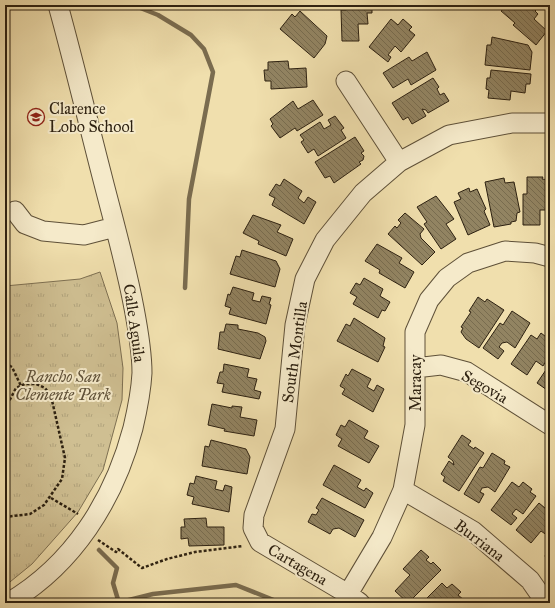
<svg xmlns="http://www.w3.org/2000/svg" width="555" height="608" viewBox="0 0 555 608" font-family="'IM FELL Great Primer',serif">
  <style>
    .grass { fill: url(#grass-tufts); stroke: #7e7052 }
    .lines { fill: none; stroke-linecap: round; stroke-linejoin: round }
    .stream { stroke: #7a6c4f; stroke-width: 4.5 }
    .building { fill: url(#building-back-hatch); stroke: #2d2111 }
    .minor-casing { stroke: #5e5038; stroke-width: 21 }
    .path { stroke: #2d2111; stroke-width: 2.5; stroke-dasharray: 3 2; stroke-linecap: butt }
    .minor { stroke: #f5eaca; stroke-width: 19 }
    .labels { text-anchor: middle; stroke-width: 4; stroke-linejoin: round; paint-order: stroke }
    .poi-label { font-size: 16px; fill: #2d2111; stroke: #f5eaca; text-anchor: start }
    .street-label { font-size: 16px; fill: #2d2111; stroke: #f5eaca }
    .park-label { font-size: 16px; font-style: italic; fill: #5e5038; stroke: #f5eaca }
  </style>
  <defs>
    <pattern id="grass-tufts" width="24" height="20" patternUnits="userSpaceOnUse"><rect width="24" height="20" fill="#cfbf92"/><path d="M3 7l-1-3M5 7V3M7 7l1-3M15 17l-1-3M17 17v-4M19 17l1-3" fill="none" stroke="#b2a47d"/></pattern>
    <pattern id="building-back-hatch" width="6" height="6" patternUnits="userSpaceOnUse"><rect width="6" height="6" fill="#928462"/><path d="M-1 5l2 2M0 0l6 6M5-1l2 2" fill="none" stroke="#786c4f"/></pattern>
  </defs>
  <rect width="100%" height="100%" fill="#f0dfad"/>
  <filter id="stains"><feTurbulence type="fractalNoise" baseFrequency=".005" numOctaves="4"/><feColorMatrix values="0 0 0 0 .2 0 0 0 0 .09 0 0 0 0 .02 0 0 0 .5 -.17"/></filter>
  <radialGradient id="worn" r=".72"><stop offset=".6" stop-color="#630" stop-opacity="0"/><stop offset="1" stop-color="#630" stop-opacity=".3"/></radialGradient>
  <path class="grass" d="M100,272L117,323L123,368L122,400L103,470L78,512L32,564L5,586V286L80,279Z"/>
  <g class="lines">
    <path class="stream" d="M133,5L158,15L191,35L204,49L213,72L189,199L185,288
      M99,550L117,568L113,583L119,603
      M117,603L153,594L236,585L281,603"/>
  </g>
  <path class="building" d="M346,5H372V13H367L368,24H358L359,41H342L341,10H346Z
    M506,5H530L536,10L535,11L538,14L534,19L547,31L536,45L513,25L515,23L501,11Z
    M300,11L327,36L325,44L314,58L280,29L292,14L295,17Z
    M391,19L398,25L403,19L412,27L409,30L415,35L401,52L395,46L388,55L391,57L388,62L369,47Z
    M492,37L528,45L532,52L530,70L485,65L487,45H491Z
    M427,52L436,70L411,85L408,79L393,88L383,73L409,57L412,61Z
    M288,61L289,69L306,68L307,87L271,89V81H265L264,70H268V62Z
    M491,70L531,74L530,84H526L525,93L511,91L510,100L488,98L489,90L486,89L487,78H490Z
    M433,78L439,87L437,89L440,95L444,93L449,101L428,113L426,110L422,109L426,116L412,124L408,117L403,120L392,103Z
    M313,100L323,115L297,131L295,128L280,138L271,126L273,124L270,119L293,101L298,109Z
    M335,116L344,128L341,130L346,138L318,156L314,149L308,153L301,142L304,140L300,135L320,122L324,129L331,125L328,120Z
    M355,137L364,151L361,153L364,156L363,160L359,162L361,164L334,183L330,176L325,178L315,162Z
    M527,177H543L542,179L549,180L548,210H540V225H523V194H527Z
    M504,178L505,183L514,182L520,212L517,213L516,221L511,222V224L494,227L485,182Z
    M284,179L302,191L298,198L304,203L308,197L316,202L304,224L272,205L275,198L269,195L276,184L280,186Z
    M469,188L470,192L477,189L486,209L484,211L490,225L468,235L454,202L461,199L458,193Z
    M436,196L454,219L446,224L456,239L441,249L424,224L427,222L417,207Z
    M405,213L424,229L420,234L421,238L435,252L422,265L388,234L395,226L397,228L401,223L398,220Z
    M253,215L281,225L277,232L293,239L286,256L258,244L259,241L243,233Z
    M377,244L402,258L399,263L414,272L405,288L379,273L380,270L365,261Z
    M242,250L276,261L280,269L275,287L230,274L236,256L240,257Z
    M364,278L383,289L380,296L390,302L385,311L382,310L378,318L353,304L357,297L350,293L356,283L360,285Z
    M233,287L254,293L252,300L260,302L262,296L271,298L269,304L271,305L266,324L229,314L231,308L225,306L228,294L230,295Z
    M478,297L485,302L487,299L504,310L479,348L466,339L461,332L463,328L461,327L471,312L469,311Z
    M512,311L530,323L515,348L507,342L502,343L499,347L504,351L498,359L483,348L500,323L503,325Z
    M354,318L385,338L383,346L385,347L378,362L337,341L346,324L350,326Z
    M226,324L238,325V329L258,333L265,337L266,341L260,359L218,349L220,332H224Z
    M541,333L550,340L548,343L550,345V355L543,366L536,361L527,375L511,364L531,335L537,339Z
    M224,364L249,369L247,377L257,379L254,390L261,392L259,399L222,392L224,384L217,383L220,372H223Z
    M550,364V392L537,383Z
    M352,369L371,379L367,387L374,391L377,385L384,389L373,412L342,394L345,389L340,386L346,374L348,376Z
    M212,404L232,408V406L242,407L240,417L257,420L254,436L224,431L225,429L208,425Z
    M349,420L368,431L364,438L379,446L369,463L338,446L342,439L336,435L341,425L345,427Z
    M462,435L471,441L468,445L474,449L475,447L484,453L459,491L443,481L445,477L441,474L449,461L454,465L453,461L448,457Z
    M211,440L246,449L250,457L247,474L202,466L205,446L209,447Z
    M492,453L505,461L504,464L510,467L495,492L488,487L482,488L480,492L484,494L479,503L464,494L480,467L483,468Z
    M334,465L361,480L357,487L364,491L366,488L373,493L365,508L323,485Z
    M196,476L217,481L215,489L223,491L225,485L232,487L229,512L192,504L194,497L187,495L190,483L194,484Z
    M512,482L519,487L523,482L532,489L530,492L536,496L523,514L516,509L512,514L517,518L511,525L491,510Z
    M322,498L364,520L355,537L339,528L333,529L330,534L308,522L312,514L316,515L319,510L316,508Z
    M539,503L545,508L550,504V533L548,536L541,531L531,543L516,530Z
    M206,518L207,527H224V545L189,546L188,538L181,539V527H185L184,519Z
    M550,546V565L545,556Z
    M421,550L429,557L426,560L431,564L433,562L441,570L408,603L395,591L410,575L403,569Z
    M442,583L447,588L452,584L461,592L458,595L464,600L460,603H422Z"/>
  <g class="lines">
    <g class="minor-casing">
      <path id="minor" d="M346,81L399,162
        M15,211L25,224L43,231L84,235L115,227
        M415,368L441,365L467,372L550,425
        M403,490L473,531L530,580L546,603
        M348,594L382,537L403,490L415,425V332L429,300L447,278L468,263L505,251L535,253L550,257
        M8,603C73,565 114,500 133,428C137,411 141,392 142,373C142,352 138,329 134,308C126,265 114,223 103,180C88,122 74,63 58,5
        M360,603L348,594L260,542L253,528L254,515L285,429L295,325L305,279L325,240L363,193L399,162L449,135L512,123H550"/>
    </g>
    <path class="path" d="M5,363L12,367L21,386
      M5,409L16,388L25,384H36L45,388L51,396L65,458L62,479L44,505L30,514L5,517
      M51,498L78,514
      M98,540L116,552L118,549L142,568L167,559L195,552L243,546"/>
    <use href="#minor" class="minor"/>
  </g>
  <defs>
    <g id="school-ring" transform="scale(0.9)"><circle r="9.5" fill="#f5eaca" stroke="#8f2418" stroke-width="1.5"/><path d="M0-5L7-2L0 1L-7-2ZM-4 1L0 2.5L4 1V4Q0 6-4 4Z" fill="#8f2418"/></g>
  </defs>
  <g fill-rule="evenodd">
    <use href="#school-ring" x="36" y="117"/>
  </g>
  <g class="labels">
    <g class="poi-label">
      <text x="49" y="114">Clarence<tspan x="49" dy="18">Lobo School</tspan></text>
    </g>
    <g class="street-label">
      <text transform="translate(135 323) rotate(82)" y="6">Calle Aguila</text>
      <text transform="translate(294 352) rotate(-82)" y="6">South Montilla</text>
      <text transform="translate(415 383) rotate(-90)" y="6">Maracay</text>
      <text transform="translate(485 386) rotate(30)" y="6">Segovia</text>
      <text transform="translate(480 540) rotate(37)" y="6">Burriana</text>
      <text transform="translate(298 564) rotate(30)" y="6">Cartagena</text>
    </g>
    <g class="park-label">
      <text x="63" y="382">Rancho San<tspan x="63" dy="18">Clemente Park</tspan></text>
    </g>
  </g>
  <rect width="555" height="608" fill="none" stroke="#f0dfad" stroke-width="20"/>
  <rect x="6" y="6" width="543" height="596" fill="none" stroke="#2d2111" stroke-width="2"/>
  <rect x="10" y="10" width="535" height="588" fill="none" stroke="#2d2111"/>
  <rect width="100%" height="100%" filter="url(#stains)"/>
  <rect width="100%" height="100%" fill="url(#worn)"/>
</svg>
